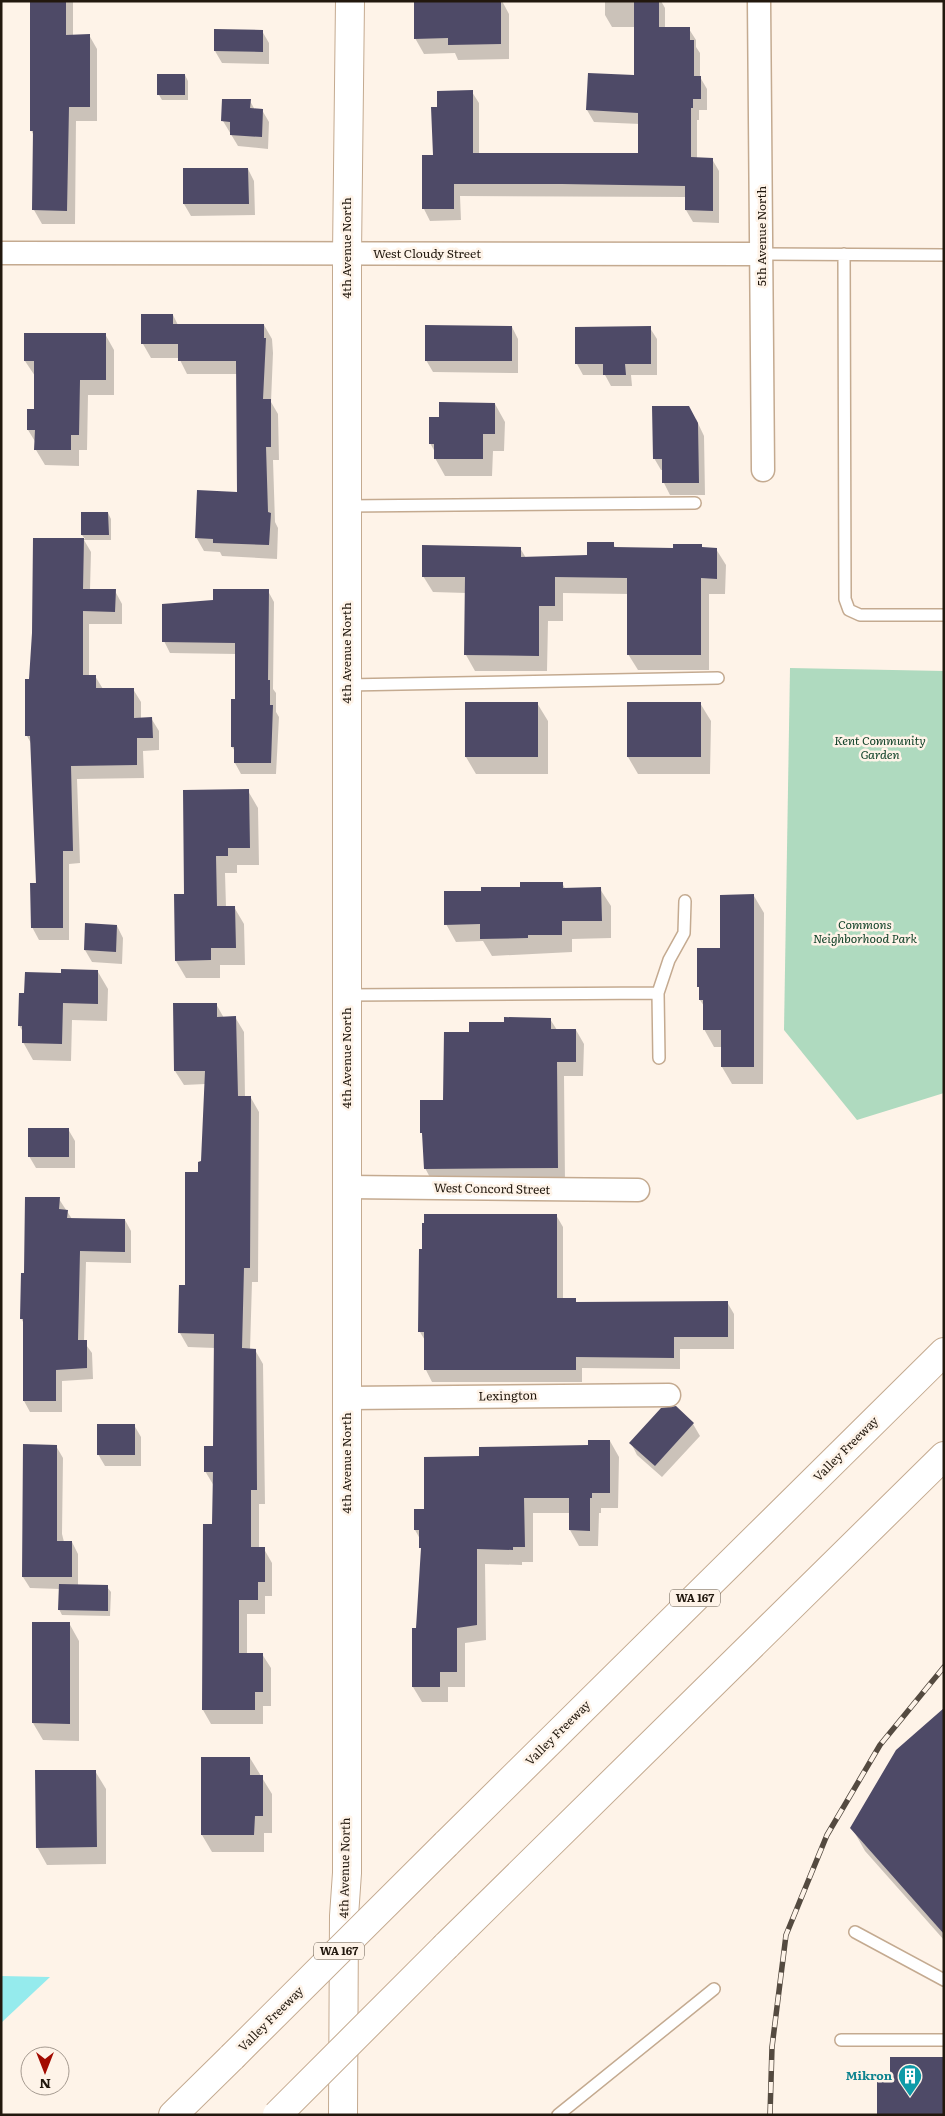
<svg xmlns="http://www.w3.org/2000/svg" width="945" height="2116" viewBox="0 0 945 2116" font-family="Literata,serif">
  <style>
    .green { fill: #afdabf }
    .water { fill: #95ebed }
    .shadow { fill: #0003 }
    .building { fill: #4e4a67 }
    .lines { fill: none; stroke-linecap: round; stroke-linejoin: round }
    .service-casing { stroke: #c4aa90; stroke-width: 14 }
    .minor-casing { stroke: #c4aa90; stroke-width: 25 }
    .tertiary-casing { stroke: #c4aa90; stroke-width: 30 }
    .motorway-casing { stroke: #c4aa90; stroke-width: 30 }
    .service { stroke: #fff; stroke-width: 11 }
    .minor { stroke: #fff; stroke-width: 22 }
    .tertiary { stroke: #fff; stroke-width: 28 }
    .motorway { stroke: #fff; stroke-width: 28 }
    .rail-casing { stroke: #544a40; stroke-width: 5.5 }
    .rail { stroke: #fef3e8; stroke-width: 4; stroke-dasharray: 11; stroke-linecap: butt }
    .motorway-bridge-casing { stroke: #c4aa90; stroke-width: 30; stroke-linecap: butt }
    .motorway-bridge { stroke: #fff; stroke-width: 28 }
    .labels { text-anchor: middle; stroke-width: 5; stroke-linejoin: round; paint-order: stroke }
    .shield { fill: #fef3e8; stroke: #645a4f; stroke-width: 1 }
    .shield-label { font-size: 11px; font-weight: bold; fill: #22180e }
    .street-label { font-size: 12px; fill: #22180e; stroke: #fef3e8 }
    .park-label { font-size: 12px; font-style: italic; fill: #104128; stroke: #fef3e8 }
    .culture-label { font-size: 12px; font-weight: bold; fill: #0d838f; stroke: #fef3e8; text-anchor: end }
  </style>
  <rect width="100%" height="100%" fill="#fef3e8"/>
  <path class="green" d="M790,668L944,671V1093L857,1120L784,1030Z"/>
  <path class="water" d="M1,1976L50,1977L1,2023Z"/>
  <path class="shadow" d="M31,1H73V36L89,35L97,49V121H76L75,224H42L34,210V136L31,130Z
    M415,1H502L509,14V59L458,60L455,53L424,54L415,38Z
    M605,1H661L665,8V29H689L696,40V47L700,53V77L707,89V110H699V120H697V158L712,159L719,171V223L693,222L686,210V197L460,196L461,220L430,221L424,209L423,156H434L438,108L472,92L479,103V154L639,155L640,124L594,122L587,110L635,76V27H612L605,15Z
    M215,30L262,31L269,43V64L222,63L215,51Z
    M185,75L188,81V100H162L159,95Z
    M250,101L255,110H262L269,122L268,149L238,146L223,121Z
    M184,169H248L254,181L255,215L191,216L184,204Z
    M143,315H173L178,325H264L272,339L273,353L271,402L278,414L279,460H273L275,522L278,528L277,559L222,556L220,552L204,551L196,537L239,493L237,374H187L179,358H151L143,344Z
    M512,327L518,339V373L433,372L426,360Z
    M650,328L657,339V375H631L632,386H611L605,375H583L577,364Z
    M105,334L114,350V395H88L87,450H79V466L45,465L36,450V443L28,430L35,411V376L25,361Z
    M495,404L505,422L504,451H493L492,476H445L435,458V452L430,443L440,419Z
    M696,419L704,436L705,495H670L664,483V470H661L654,458Z
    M108,513L111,519V540H84L91,552L90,590L115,591L122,604V624H89V676H95L103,689H133L141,702V719L151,718L159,731V750L143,751L144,778L77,779L80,863L69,864V940H39L32,927L37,884L32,745L27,736L33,633L34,539H85L82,535Z
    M613,544L616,549H674L701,545L703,549H716L726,565L725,594H709V670H638L628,654L629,594L563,593V621H548L547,671H475L466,655V593L433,592L423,576L520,548L526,558L589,556Z
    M268,591L274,602L273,689L276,693V712L279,717L276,774H241L235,763V751L232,747L236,700V654L170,653L164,641L214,601Z
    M537,703L548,721V774H476L466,757Z
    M700,703L711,721L710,774H638L628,757Z
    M248,791L258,808L259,865H237V873H225L226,907H234L244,924L245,965H220V978H186L176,961L186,895Z
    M562,883L566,890L600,889L611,906V938L572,939V952L492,956L483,941L456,942L446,924L482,892Z
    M754,896L764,913L763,1084H732L722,1067V1047H714L704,1029V1006L700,1000L699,987Z
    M86,925L117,926L123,938L122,964L92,962L85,950Z
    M98,972L108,989L107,1021L72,1020L71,1061L33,1060L23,1042V1032L19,1025L62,974Z
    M216,1004L224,1018L235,1017L244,1032L245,1097L251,1098L259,1112L258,1282H252L250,1350H255L263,1364L265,1504H259V1549H264L272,1563V1596H265V1614H247V1654H262L271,1668V1706H263V1724H211L203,1710L214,1525V1486L205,1471L214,1448L215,1348L188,1347L180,1333L199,1173L202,1162L205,1084L184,1085L175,1071Z
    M550,1019L557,1030H576L584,1044L583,1076H564L565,1182L433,1183L425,1168L424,1137L422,1133V1101H445L470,1033L506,1024Z
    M68,1129L75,1141V1168H36L29,1156Z
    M59,1199L72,1219L125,1220L131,1231V1263L86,1262L84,1342L92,1353L93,1379L62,1381V1412H30L24,1401V1324L21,1318L25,1274Z
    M556,1215L563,1227V1300H575L577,1303L727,1302L734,1314V1349H680V1369L582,1368V1382H432L426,1370V1342L420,1332Z
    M675,1408L693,1424L700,1436L662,1477L637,1455L631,1443Z
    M134,1425L141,1437V1466H105L98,1454Z
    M610,1441L619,1457L618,1508H601V1513H599L598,1546H579L570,1530V1513H533V1562H522V1565L485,1564L486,1640L465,1643V1687H448V1702H422L413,1687L422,1552L420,1539L415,1530L426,1510L480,1458L590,1446Z
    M56,1446L63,1458L62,1534L64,1542H72L78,1554V1586L107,1587L111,1592L110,1616L62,1615L59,1609L60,1589L30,1588L23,1577Z
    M69,1623L79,1641V1741L43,1740L33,1723Z
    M944,1709V1940L865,1851L852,1828Z
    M250,1758L272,1794V1833H264V1852H212L202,1835Z
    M95,1771L106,1789V1864L47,1865L37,1847Z"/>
  <path class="building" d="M30,1H66V35L90,34V107H69L67,211L32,210L33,131H30Z
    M414,1H501V44L448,45V38L414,39Z
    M634,1H659V27H690V40H694V76H701V99H693V108H691V157L713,158V211L685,210V186L562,184H454V209H422V155H433L431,107H437V91L473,90V153H638V113L586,110L588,73L634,75Z
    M214,29L263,30V52L214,51Z
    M157,74H185V95H157Z
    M222,99H251L250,108L263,109L262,137L230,135V122L221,121Z
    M183,168H248L249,204H183Z
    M141,314H173V324H264V338H266L263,399H271V447H266L268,512L271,513L269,545L213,543V539L195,538L197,490L237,492L236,361H178V344H141Z
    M425,325L512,326V361H425Z
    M651,326V364H625L626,375H603V364H575V327Z
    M24,333H106V380H80L79,435H71V450H34L35,430H27V409H34V361H24Z
    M439,402L495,403V434H483V459H434V444H429V417H439Z
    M652,406H689L698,423L699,483H662V459H653Z
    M81,512H108L109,535H81Z
    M33,538H84L83,589H116L115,612L83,611V675H96V688H134V718L152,717L153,738H137V765L71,766L73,851H63V928H31L30,883H36L30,736H25V679H29L32,633Z
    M587,542H614V547L673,548V544H702V547L717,548V579L701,578V655H627V578L555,577V606H539V656L464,655L465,577H422V545L521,547V557L587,555Z
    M213,589H269L268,680H270V705H273L271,763H234V747H231V699H235V643L162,642V604L213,600Z
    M465,702H538V757H465Z
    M627,702H701V757H627Z
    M249,789L250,848H228V856H216L217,906H235L236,948H211V960L175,961L174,894H184L183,790Z
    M520,882H563V888L601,887L602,921H562V935H528V938L480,939V924L444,925V891H481V887H520Z
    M754,894V1067H721V1030H703V1000H699V987H697V948H720V895Z
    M85,923L117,925L116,952L84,950Z
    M61,969L98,970V1004L63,1003L62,1044L22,1043V1026H18L19,993H24L25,972L61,973Z
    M173,1003H217V1017L236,1016L238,1096H251L250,1268H244L242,1348L256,1349L257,1490H251V1547H265V1582H258V1600H239V1653H263V1692H255V1710H202L203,1524H212L213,1472H204V1446H213L214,1334L178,1333L179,1285H185V1172H198V1162L201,1161L205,1071H174Z
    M504,1017L551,1018V1029H576V1062H557L558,1168L424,1169L422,1133H420V1100H443L444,1032H469V1022H504Z
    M28,1128H69V1157H28Z
    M25,1197H60L59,1209L68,1210L67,1218L125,1219V1252L80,1251L78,1340H87V1368L56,1370V1401H23V1319H20L21,1273H24Z
    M424,1214H557V1298H576V1302L728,1301V1337H674V1358L576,1357V1370H424V1332H418L419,1249H422V1223H424Z
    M676,1406L694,1423L655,1466L629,1443L661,1408Z
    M97,1424H135V1455H97Z
    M588,1440H610V1493H592V1498H590V1531L569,1530V1498H524L525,1547H513V1550L477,1549V1625L457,1628V1672H440V1687H412V1628H416L421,1548H419V1530H414V1509H424V1457L479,1456V1447L588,1445Z
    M23,1444L57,1445V1541H72V1577H22Z
    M59,1584L108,1585V1611L58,1610Z
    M32,1622H70V1724L32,1723Z
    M944,1708V1934L850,1828L896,1750Z
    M201,1757H250V1775H263V1816H255L254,1835H201Z
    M35,1770H96L97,1847L36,1848Z
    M890,2057H944V2115H877V2079H890Z"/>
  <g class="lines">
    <g class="service-casing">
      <path id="service" d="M762,254L944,255
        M844,254L845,599L849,610L860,615H944
        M347,506L695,503
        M347,685L718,678
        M658,993L669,960L684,933L685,901
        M347,995L658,993L659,1058
        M855,1932L944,1980
        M841,2040H944
        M558,2115L714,1989"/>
    </g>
    <g class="minor-casing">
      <path id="minor" d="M759,1L763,470
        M1,253L762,254
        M347,1187L638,1190
        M347,1398L669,1395"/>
    </g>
    <g class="tertiary-casing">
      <path id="tertiary" d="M343,2115L344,1916L347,1873V254L350,1"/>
    </g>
    <g class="motorway-casing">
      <path id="motorway" d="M446,1844L944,1352
        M446,1946L944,1456
        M173,2115L232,2057"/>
    </g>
    <use href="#service" class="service"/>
    <use href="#minor" class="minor"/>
    <use href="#tertiary" class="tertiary"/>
    <use href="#motorway" class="motorway"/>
    <g class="rail-casing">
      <path id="rail" d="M770,2115L772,2047L786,1935L827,1835L880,1745L944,1667"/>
    </g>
    <use href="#rail" class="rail"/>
    <g class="motorway-bridge-casing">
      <path id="motorway-bridge" d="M232,2057L446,1844
        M277,2115L446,1946"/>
    </g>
    <use href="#motorway-bridge" class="motorway-bridge"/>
  </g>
  <defs>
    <g id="building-pin" transform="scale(1.25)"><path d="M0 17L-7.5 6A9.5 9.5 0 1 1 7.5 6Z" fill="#0f9aa8" stroke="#fef3e8"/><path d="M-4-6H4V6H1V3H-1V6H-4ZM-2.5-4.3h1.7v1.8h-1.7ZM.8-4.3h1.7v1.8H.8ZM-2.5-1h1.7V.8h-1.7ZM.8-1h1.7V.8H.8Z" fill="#fff"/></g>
  </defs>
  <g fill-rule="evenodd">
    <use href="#building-pin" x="910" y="2076"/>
  </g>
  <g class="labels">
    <g class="shield">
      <rect x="670" y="1589.5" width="50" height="17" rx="4"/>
      <rect x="314" y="1942.5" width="50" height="17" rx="4"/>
    </g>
    <g class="shield-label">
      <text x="695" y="1602">WA 167</text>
      <text x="339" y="1955">WA 167</text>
    </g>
    <g class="street-label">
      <text transform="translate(762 236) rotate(-90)" y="4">5th Avenue North</text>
      <text transform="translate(347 248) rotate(-90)" y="4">4th Avenue North</text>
      <text x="427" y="258">West Cloudy Street</text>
      <text transform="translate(347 653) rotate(-90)" y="4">4th Avenue North</text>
      <text transform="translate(347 1058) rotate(-90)" y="4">4th Avenue North</text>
      <text transform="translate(492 1189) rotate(1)" y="4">West Concord Street</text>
      <text transform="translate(508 1396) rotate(-1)" y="4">Lexington</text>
      <text transform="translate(846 1449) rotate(-45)" y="4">Valley Freeway</text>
      <text transform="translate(347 1463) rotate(-90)" y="4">4th Avenue North</text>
      <text transform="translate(558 1733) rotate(-45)" y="4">Valley Freeway</text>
      <text transform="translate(345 1868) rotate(-89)" y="4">4th Avenue North</text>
      <text transform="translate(271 2019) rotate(-45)" y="4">Valley Freeway</text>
    </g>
    <g class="park-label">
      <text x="880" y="745">Kent Community<tspan x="880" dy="14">Garden</tspan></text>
      <text x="865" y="929">Commons<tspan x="865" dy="14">Neighborhood Park</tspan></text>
    </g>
    <g class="culture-label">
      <text x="892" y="2080">Mikron</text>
    </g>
  </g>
  <rect width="945" height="2116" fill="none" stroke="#22180e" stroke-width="5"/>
  <g transform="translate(45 2071) rotate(180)"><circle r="24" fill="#fef3e8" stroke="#a69b91"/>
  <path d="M0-4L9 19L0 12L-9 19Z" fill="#a20b00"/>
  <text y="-8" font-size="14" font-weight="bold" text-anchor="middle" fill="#22180e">N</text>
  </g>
</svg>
